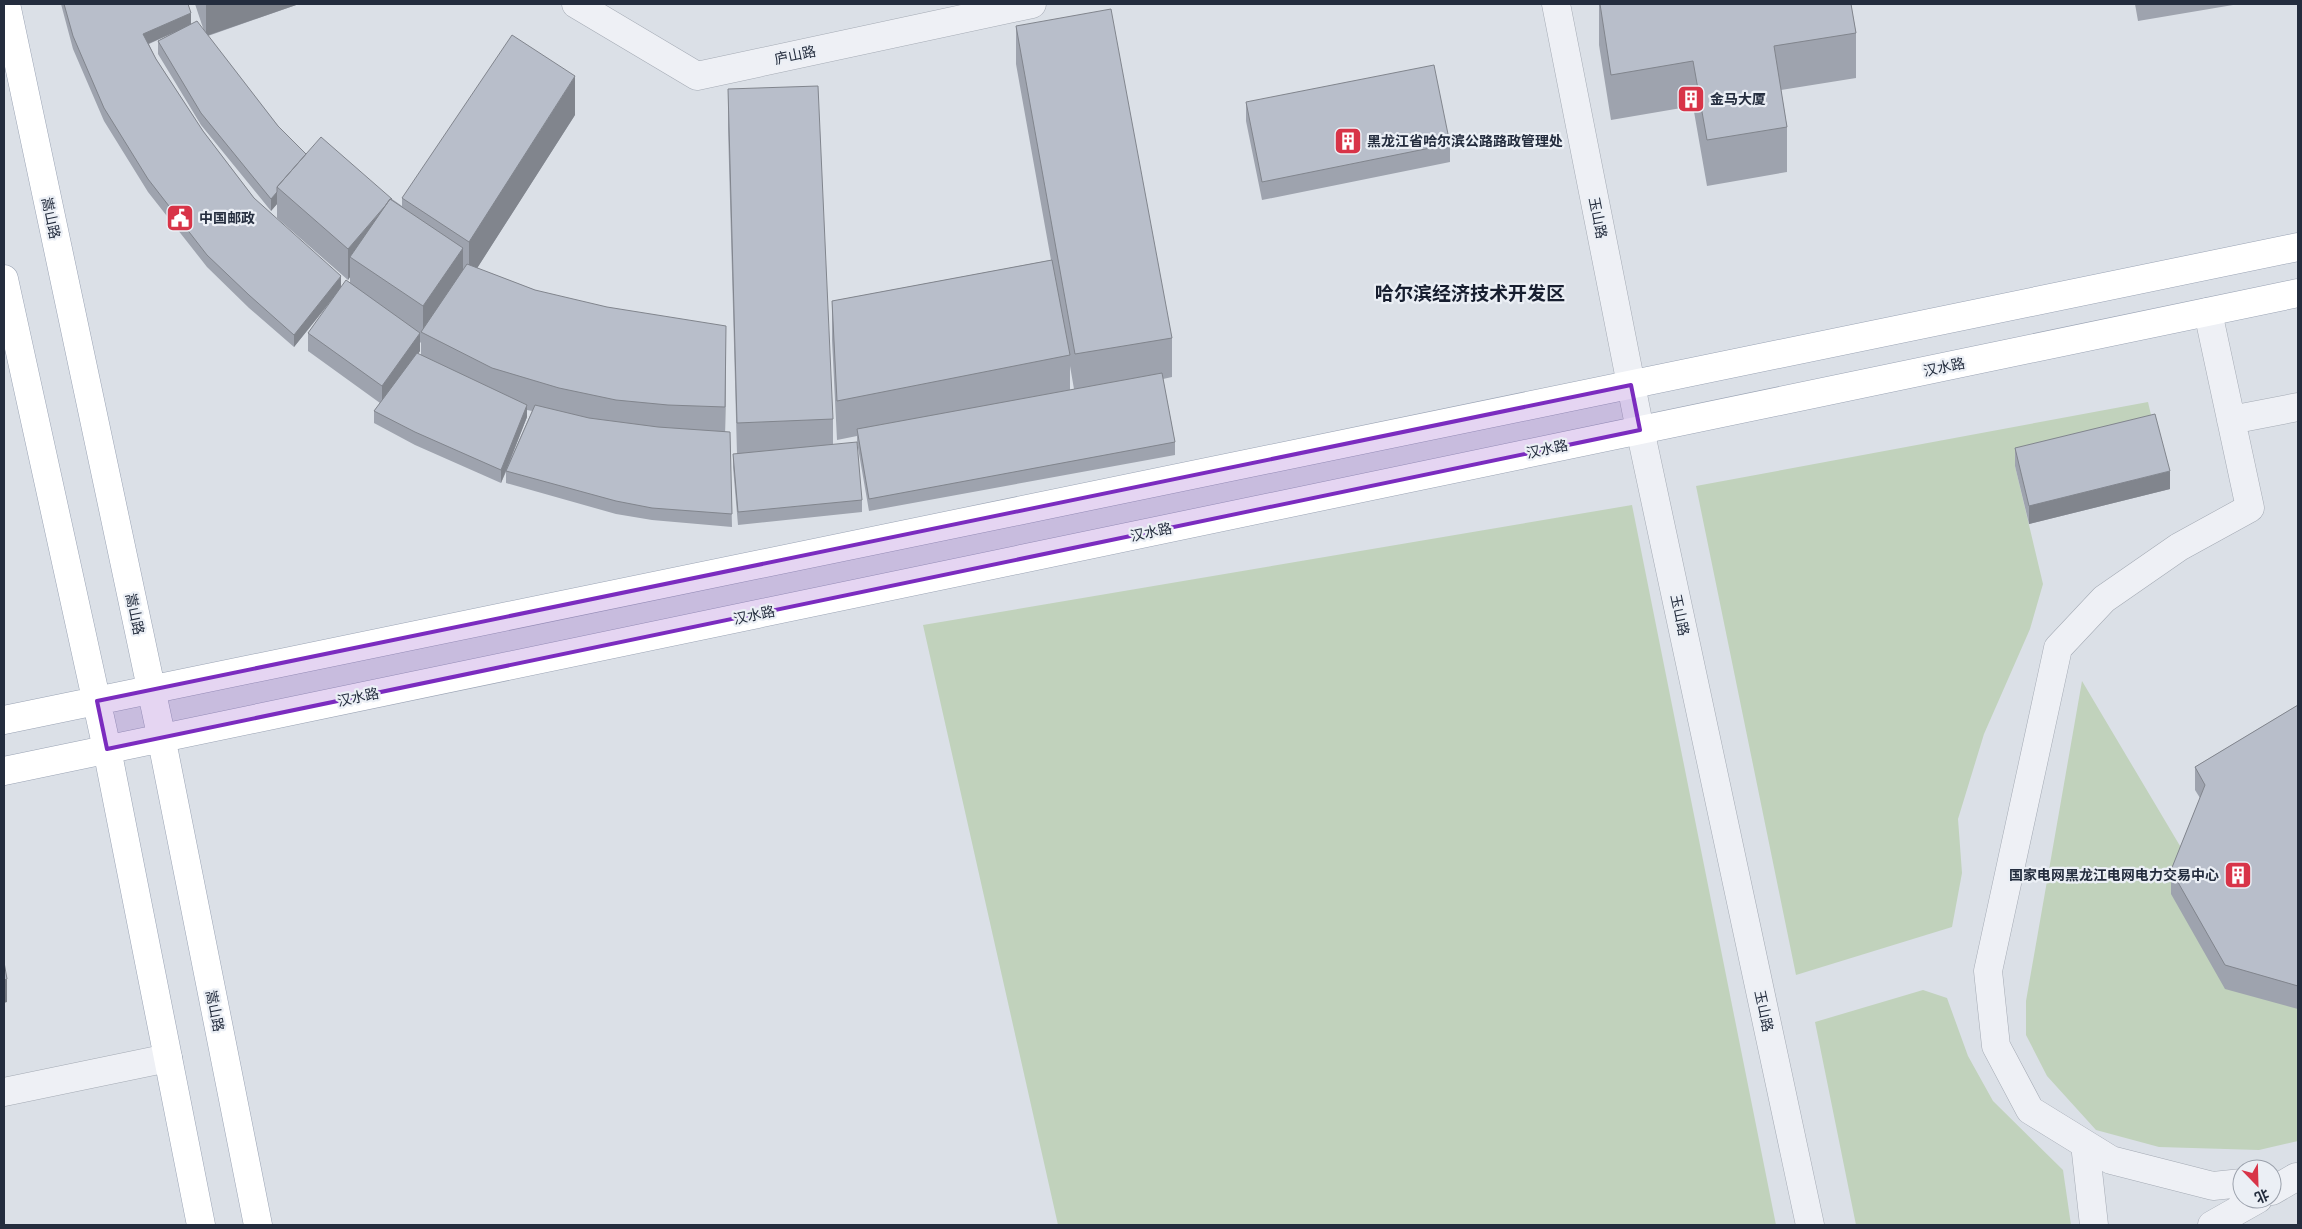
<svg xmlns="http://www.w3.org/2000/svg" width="2302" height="1229" viewBox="0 0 2302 1229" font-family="Roboto,'Noto Sans SC',sans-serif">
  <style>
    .green { fill: #c1d2bc }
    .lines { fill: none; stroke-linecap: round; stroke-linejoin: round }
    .minor-casing { stroke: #a4aab4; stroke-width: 29 }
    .major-casing { stroke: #9aa3b4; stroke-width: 29 }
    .minor { stroke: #eef0f5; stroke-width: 28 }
    .major { stroke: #fff; stroke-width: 28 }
    .wall { fill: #9ea3ae; fill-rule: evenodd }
    .shaded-wall { fill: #81858d }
    .building { fill: #b8beca; stroke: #81858d }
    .marked { fill: #7b2cbf; fill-opacity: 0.2; stroke: #7b2cbf; stroke-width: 4; stroke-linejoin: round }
    .labels { text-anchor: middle; stroke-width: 4.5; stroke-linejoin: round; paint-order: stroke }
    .street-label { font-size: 14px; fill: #242d3e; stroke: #ebeff5 }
    .poi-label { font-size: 14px; font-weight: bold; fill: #242d3e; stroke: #ebeff5; text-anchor: start }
    .district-label { font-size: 19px; font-weight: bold; fill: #171e2f; stroke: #ebeff5 }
  </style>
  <rect width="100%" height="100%" fill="#dbe0e7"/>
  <path class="green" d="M2148,402L2155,432L2015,466L2043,584L2030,629L1984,734L1958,819L1962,873L1952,927L1796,975L1696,486Z
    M1632,505L1776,1225H1058L923,625Z
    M2082,681L2186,856L2298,1009V1141L2259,1150L2159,1147L2096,1130L2047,1076L2026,1035V1001Z
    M1923,990L1947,998L1968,1056L1993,1101L2063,1170L2071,1225H1856L1815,1022Z"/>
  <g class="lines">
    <g class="minor-casing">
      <path id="minor" d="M576,4L697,76L1032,4
        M1556,4L1637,415L1810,1225
        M2208,312L2250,508L2179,547L2104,599L2058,648L1988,971L1996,1046L2030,1110L2111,1160L2213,1186L2242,1183
        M2231,420L2298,407
        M4,1092L168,1058
        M2085,1144L2094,1225
        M2272,1191L2296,1177
        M2212,1225L2258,1199"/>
    </g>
    <g class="major-casing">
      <path id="major" d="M6,4L158,721L258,1225
        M4,279L107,749L201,1225
        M4,720L2298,247
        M4,771L2298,293"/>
    </g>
    <use href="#minor" class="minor"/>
    <use href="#major" class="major"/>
  </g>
  <path class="wall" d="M61,4H188L191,24L204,31L195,4H299L208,36L278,126L306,154L392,199L402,206V198L575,115L477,268L535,290L726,357L725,432H730L732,527L652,520L616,514L506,483V472L501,483L415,445L374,423V411L380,403L308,351V333L336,295L294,347L249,308L207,267L148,192L104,121L73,49ZM175,32L158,41V54L201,125L271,211L277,204V218L348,280L350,277V284L341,288L254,198L203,131L156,59L149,44ZM420,342L421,343V355L418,354L420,351ZM527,410L532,411L510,461L527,417Z
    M1599,4H1851L1856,33V78L1781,90L1787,127V172L1707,186L1693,106L1611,120L1599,45Z
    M2135,4H2233V5L2138,21Z
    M1016,26L1172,338V377L1163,379L1175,442V455L869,511L857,442V436L837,440L832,340V301L1051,260L1016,64ZM1070,366L1074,389L1070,390Z
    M728,89L833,419V445L862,500V512L738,525L733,467V454H737L728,128Z
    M1246,102L1450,144V162L1262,200L1246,121Z
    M2015,448L2170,489L2029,524L2015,466Z
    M2298,705V1009L2225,989L2171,894V870L2200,798L2195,790V767Z"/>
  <path class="shaded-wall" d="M206,4H299L206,36Z
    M191,13V25L143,46V34Z
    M575,76V115L469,281V242Z
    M277,192V204L271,211V199Z
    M392,199L350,257V277L348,280V249Z
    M463,248V286L423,333V306Z
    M341,276V288L294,347V335Z
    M726,326V357L725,438V407Z
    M420,333V351L382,404V386Z
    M527,405V417L501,483V470Z
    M2170,471V489L2029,524V506Z
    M7,979V1002L4,1003V980Z"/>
  <path class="building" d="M64,4H188L191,13L143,34L156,59L203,131L254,198L341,276L294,335L249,295L207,255L148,179L104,108L73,36Z
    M1600,4H1851L1856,33L1774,46L1787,127L1707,140L1693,61L1611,75Z
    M1111,9L1172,338L1075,354L1016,26Z
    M197,21L278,126L306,154L277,187V192L271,199L201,113L158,41Z
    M512,35L575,76L469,242L402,198Z
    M1434,65L1450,144L1262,182L1246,102Z
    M818,86L833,419L737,423L728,89Z
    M321,137L392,199H390L385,206L348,249L277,187Z
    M390,199L463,248L423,306L350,257Z
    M1052,260L1070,355L837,401L832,301Z
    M467,264L535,290L607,307L726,326L725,407L668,405L616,400L559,388L492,368L421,332Z
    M346,280L420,333L382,386L308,333Z
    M417,353L527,405L501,470L415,432L374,411Z
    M1162,373L1175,442L869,499L857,429Z
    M535,405L589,418L658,427L730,432L732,514L652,508L616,501L506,471Z
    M2155,414L2170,471L2029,506L2015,448Z
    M857,442L862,500L738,512L733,454Z
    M2298,705V986L2225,965L2171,870L2205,785L2195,767Z
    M4,962L7,979L4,980Z"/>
  <path class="marked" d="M1631,385L1640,430L107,749L97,701Z"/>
  <defs>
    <g id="building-square" transform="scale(1.4375)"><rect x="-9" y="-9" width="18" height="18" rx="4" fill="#d83448" stroke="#ebeff5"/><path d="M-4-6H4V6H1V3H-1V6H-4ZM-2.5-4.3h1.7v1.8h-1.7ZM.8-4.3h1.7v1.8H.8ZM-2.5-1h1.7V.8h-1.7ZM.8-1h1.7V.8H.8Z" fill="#fff"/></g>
    <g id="civic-square" transform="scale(1.4375)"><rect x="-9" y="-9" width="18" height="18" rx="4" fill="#d83448" stroke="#ebeff5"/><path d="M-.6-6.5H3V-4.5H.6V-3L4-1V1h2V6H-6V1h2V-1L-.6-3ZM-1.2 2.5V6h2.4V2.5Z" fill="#fff"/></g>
  </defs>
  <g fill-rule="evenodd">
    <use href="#building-square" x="1691" y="99"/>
    <use href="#building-square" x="1348" y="141"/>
    <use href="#civic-square" x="180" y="218"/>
    <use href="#building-square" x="2238" y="875"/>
  </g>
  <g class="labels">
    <g class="street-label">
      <text transform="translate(795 55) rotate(-12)" y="5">庐山路</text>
      <text transform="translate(51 218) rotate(78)" y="5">嵩山路</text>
      <text transform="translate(1598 218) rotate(79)" y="5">玉山路</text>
      <text transform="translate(1944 367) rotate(-12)" y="5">汉水路</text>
      <text transform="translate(1547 449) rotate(-12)" y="5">汉水路</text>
      <text transform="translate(1151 532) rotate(-12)" y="5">汉水路</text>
      <text transform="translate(135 614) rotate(78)" y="5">嵩山路</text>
      <text transform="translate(754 615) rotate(-12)" y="5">汉水路</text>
      <text transform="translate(1680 615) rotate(78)" y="5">玉山路</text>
      <text transform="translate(358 697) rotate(-12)" y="5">汉水路</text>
      <text transform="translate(215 1011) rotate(79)" y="5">嵩山路</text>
      <text transform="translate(1764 1011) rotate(78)" y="5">玉山路</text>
    </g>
    <g class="poi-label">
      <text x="1710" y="104">金马大厦</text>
      <text x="1367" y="146">黑龙江省哈尔滨公路路政管理处</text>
      <text x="199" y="223">中国邮政</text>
      <text x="2219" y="880" text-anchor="end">国家电网黑龙江电网电力交易中心</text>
    </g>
    <g class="district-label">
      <text x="1470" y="300">哈尔滨经济技术开发区</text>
    </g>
  </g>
  <rect width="2302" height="1229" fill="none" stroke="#242d3e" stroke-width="10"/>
  <g transform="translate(2257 1184) rotate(157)"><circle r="24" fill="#ebeff5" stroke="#9ba1ac"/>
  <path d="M0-4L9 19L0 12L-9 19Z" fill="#d83448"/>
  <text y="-8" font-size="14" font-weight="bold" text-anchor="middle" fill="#242d3e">北</text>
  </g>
</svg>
